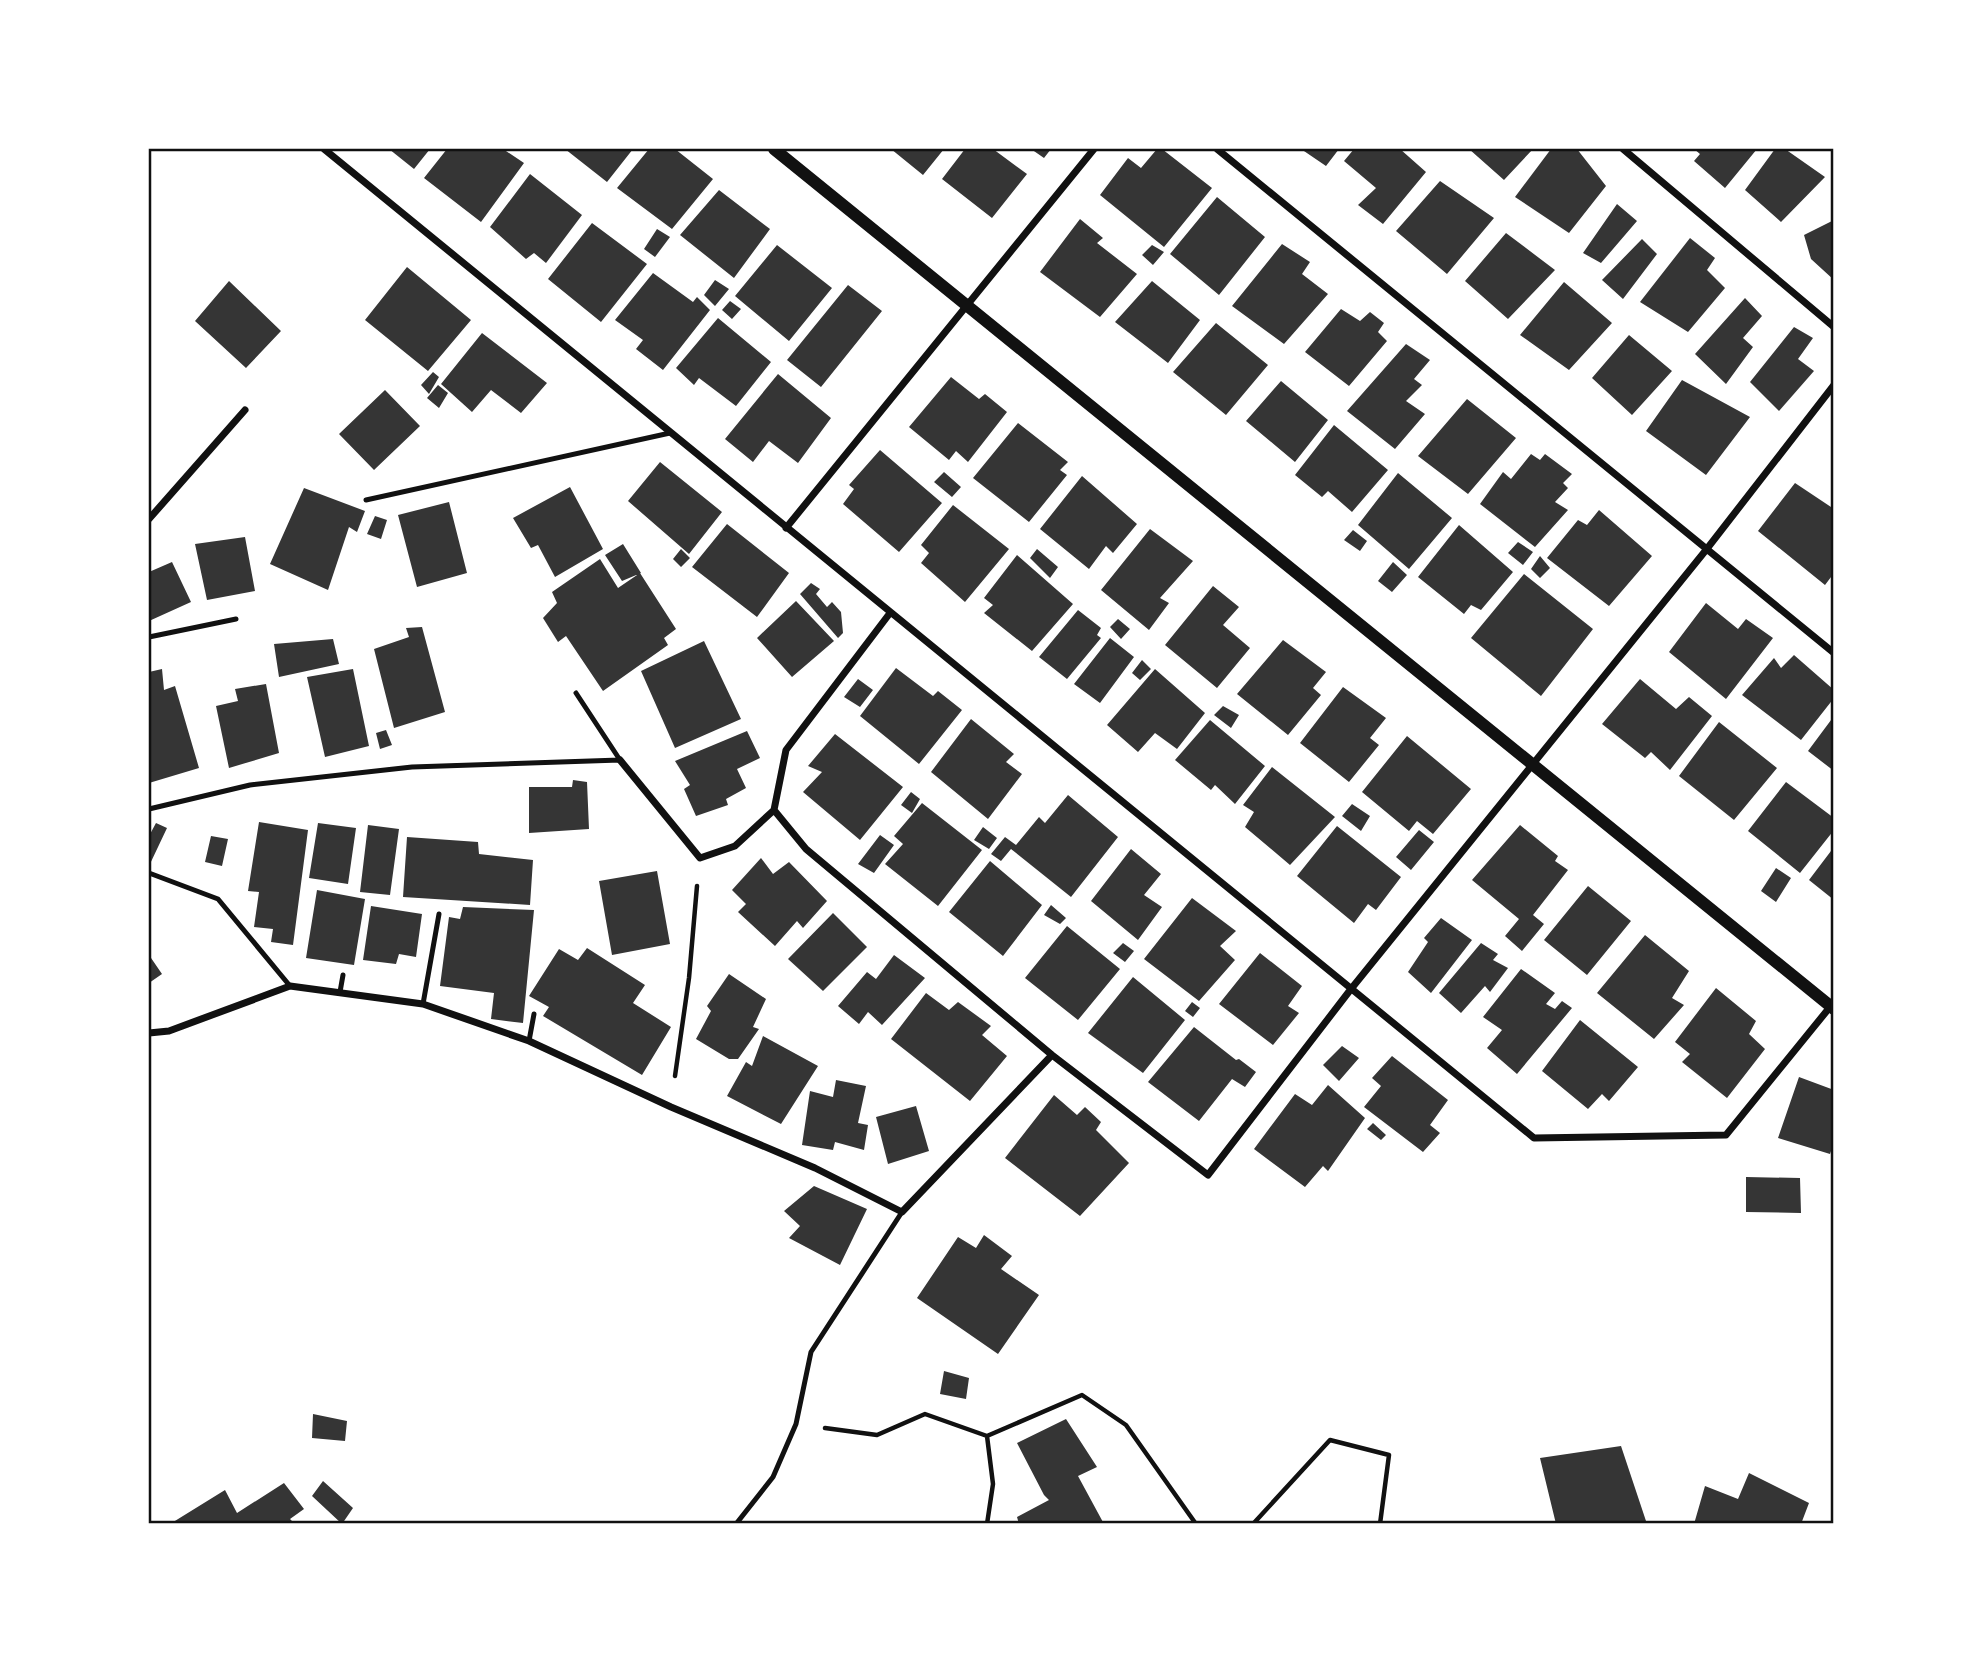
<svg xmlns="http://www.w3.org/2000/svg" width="1983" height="1673" viewBox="0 0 1983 1673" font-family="Rubik,sans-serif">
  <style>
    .building { fill: #353535 }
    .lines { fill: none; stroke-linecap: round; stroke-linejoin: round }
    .path { stroke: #111; stroke-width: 4.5 }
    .service { stroke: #111; stroke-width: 5 }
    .minor { stroke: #111; stroke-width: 7 }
    .tertiary { stroke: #111; stroke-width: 12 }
    .neatline { fill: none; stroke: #111; stroke-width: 2.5 }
  </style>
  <rect width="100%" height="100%" fill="#fff"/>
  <path class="building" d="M389,149H430L414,169Z
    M447,149H503L524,163L481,222L424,178Z
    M565,149H633L607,182Z
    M649,149H675L713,179L672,229L617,188Z
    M891,149H944L923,175Z
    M965,149H993L1027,174L992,218L942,179Z
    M1031,149H1051L1044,158Z
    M1157,149H1162L1212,188L1164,247L1100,195L1128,158L1141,168Z
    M1301,149H1339L1326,166Z
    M1354,149H1400L1426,172L1383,224L1358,205L1376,188L1344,161Z
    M1469,149H1533L1504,180Z
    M1551,149H1577L1606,186L1569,233L1515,197Z
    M1694,149H1757L1725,188L1694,161L1700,154Z
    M1775,149H1785L1825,177L1781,222L1745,190Z
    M530,174L582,215L546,263L534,253L526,259L490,227Z
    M1440,181L1494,218L1447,274L1396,231Z
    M719,190L770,229L734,278L680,235Z
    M1217,197L1265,237L1219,295L1170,254Z
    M1617,204L1637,221L1601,263L1583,253Z
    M1080,219L1103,238L1097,243L1137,274L1100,317L1040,272Z
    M1834,220V280L1811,259L1804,235Z
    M592,223L647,264L601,322L548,279Z
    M657,229L670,237L655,257L644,249Z
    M1506,233L1555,270L1508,319L1465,281Z
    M1690,238L1715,258L1707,270L1725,288L1688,332L1640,302Z
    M1642,239L1657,254L1623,299L1602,280Z
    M1282,244L1310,262L1302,274L1328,294L1284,344L1232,306Z
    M777,245L832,288L789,341L735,296Z
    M1152,245L1164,252L1153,265L1142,255Z
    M407,267L471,320L428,371L365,320Z
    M653,273L693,302L697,297L710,310L663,370L636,349L643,340L615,320Z
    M715,280L729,289L715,306L704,295Z
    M229,281L281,331L246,368L195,321Z
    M1152,281L1200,320L1168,363L1115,322Z
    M1564,282L1612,323L1569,370L1520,335Z
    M848,285L882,311L821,387L787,360Z
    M1745,298L1762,316L1743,338L1753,347L1726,384L1695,354Z
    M730,301L741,309L732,319L722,310Z
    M1341,309L1360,321L1370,312L1384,323L1378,332L1387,341L1349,386L1305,352Z
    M718,318L771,362L736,406L699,378L694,385L676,368Z
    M1216,323L1268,365L1226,415L1173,372Z
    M1794,327L1813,338L1798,359L1814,371L1779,411L1750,382Z
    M482,333L547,383L521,413L491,390L472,412L441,384Z
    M1629,335L1672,371L1632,415L1592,378Z
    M1406,344L1430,360L1414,379L1422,385L1406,401L1425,414L1395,449L1347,411Z
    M433,372L439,377L429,394L421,385Z
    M778,374L831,418L798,463L769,441L753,462L725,439Z
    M951,377L979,399L985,394L1007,412L968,462L956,451L949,460L909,427Z
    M1682,380L1750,417L1706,475L1646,431Z
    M1281,381L1328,420L1295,462L1246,421Z
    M438,385L448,393L439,408L427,398Z
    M385,390L420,426L374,470L339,434Z
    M1467,399L1516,438L1468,494L1418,456Z
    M1018,423L1068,462L1060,470L1067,475L1029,522L973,478Z
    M1334,425L1388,470L1352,512L1328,491L1322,497L1295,475Z
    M880,450L942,503L899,552L843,504L854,489L849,485Z
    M1531,454L1540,460L1545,454L1572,474L1563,483L1568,488L1555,502L1568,510L1535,547L1480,504L1503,472L1511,479Z
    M660,462L722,512L689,554L628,501Z
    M944,472L961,487L952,497L934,482Z
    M1398,473L1452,518L1409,569L1358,525Z
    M1082,476L1137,524L1113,553L1106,546L1089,569L1040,529Z
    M1795,483L1834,509V573L1825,585L1758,531Z
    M570,487L603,549L555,577L538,545L531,548L513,518Z
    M304,488L365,511L357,532L349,527L328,590L270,564Z
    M449,502L467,573L417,587L398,515Z
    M953,505L1009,549L965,602L921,563L929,553L921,545Z
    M1599,510L1652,556L1609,606L1547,558L1578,520L1587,525Z
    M375,516L387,520L381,539L367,534Z
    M727,524L789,573L757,617L692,567Z
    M1459,525L1513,572L1481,610L1471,605L1464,614L1418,577Z
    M1150,529L1193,561L1160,598L1169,603L1149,630L1101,590Z
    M1353,530L1367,541L1360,551L1344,540Z
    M245,537L255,591L207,600L195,544Z
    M1518,542L1533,552L1523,565L1508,553Z
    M623,544L641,573L622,581L605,555Z
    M681,549L690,558L681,567L673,559Z
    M1037,549L1058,567L1050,578L1030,558Z
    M1017,555L1073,604L1032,651L984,613L993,605L984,598Z
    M1540,556L1550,568L1540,578L1531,569Z
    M600,559L618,588L640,573L676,629L664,638L668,645L603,691L566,636L558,642L543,618L557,603L552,592Z
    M172,562L191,602L149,621V572Z
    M1393,562L1407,575L1392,592L1378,581Z
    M1524,574L1593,629L1541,696L1471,638Z
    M811,583L820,589L816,594L827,607L832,602L841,612L843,633L838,638L800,594Z
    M1213,586L1239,607L1223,625L1250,648L1217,688L1165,645Z
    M796,601L834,641L792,677L757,638Z
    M1706,603L1738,629L1746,619L1773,638L1726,699L1669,652Z
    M1078,610L1101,628L1097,635L1101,638L1067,679L1039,657Z
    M1118,619L1130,629L1121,639L1110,627Z
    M422,627L445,712L394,728L374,649L409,637L406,628Z
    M1110,638L1134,657L1100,703L1074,684Z
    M333,639L339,664L279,677L274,644Z
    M1283,640L1326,672L1313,688L1321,695L1288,735L1237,694Z
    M704,641L741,719L675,748L641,671Z
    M1794,655L1834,690V698L1801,740L1742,695L1774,658L1781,668Z
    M1142,660L1151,669L1140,680L1132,673Z
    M896,668L933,696L938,691L962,710L919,764L860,716Z
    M162,669L164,690L175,686L199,768L149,783V672Z
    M353,669L369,746L325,757L307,677Z
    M1155,669L1205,713L1177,749L1155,733L1138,752L1107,725Z
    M858,679L873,690L860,707L844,697Z
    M1640,679L1676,709L1689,697L1712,716L1670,770L1651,752L1645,758L1602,724Z
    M266,684L279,753L229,768L216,706L238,701L235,689Z
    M1343,687L1386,718L1370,738L1379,745L1349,782L1300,743Z
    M1223,706L1239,715L1231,728L1214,715Z
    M1834,716V771L1808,751Z
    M971,719L1014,754L1006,762L1022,774L988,819L931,772Z
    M1210,720L1265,766L1235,804L1215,785L1211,790L1175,760Z
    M1719,722L1777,768L1734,820L1679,776Z
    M386,730L392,745L380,749L376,733Z
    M747,731L760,758L737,769L746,788L726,799L728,805L696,816L684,789L690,785L675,761Z
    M835,734L903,787L860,840L803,792L822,772L808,766Z
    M1407,736L1471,789L1433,834L1417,821L1409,831L1362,792Z
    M1272,767L1335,817L1290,865L1245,827L1254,812L1243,805Z
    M573,780L587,782L589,829L529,833V787H572Z
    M1786,782L1834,818V830L1800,873L1748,831Z
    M911,792L920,799L912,813L901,805Z
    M1068,795L1118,837L1071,897L1011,849L1001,861L991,854L1005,837L1016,845L1039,817L1045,823Z
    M922,803L982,850L938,906L885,864L903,844L894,836Z
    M1352,804L1370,816L1361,831L1342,816Z
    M259,822L308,830L293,945L271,942L273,929L254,927L259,892L248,891Z
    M156,823L167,828L149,866V836Z
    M318,823L356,828L348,884L309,878Z
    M368,825L399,829L390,895L360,892Z
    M1520,825L1558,856L1555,861L1568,870L1533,915L1544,924L1522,951L1505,936L1519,919L1472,880Z
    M1337,826L1401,877L1376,910L1368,904L1354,923L1297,876Z
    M983,827L997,838L989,849L974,840Z
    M1419,830L1434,842L1411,870L1396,857Z
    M880,835L894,845L874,873L858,864Z
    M211,836L228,839L222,866L205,862Z
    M407,837L478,842L479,854L533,860L530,905L403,897Z
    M1834,847V900L1809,880Z
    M1131,849L1161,874L1144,895L1162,907L1138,940L1091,901Z
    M761,858L773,874L789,862L827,901L803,928L797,921L775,946L738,912L746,904L732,890Z
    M990,861L1042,905L1003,956L949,912Z
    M1776,868L1791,878L1776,902L1761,891Z
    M657,871L670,944L612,955L599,881Z
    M1588,886L1631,921L1587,975L1544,940Z
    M317,890L365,899L354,965L306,958Z
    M1192,898L1236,931L1220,946L1235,960L1199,1001L1144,959Z
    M1051,905L1066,918L1060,924L1044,915Z
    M371,906L422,914L416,957L399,954L396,964L363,960Z
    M463,907L534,910L523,1023L491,1019L494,993L440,986L449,917L460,919Z
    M833,913L867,947L823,991L788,959Z
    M1441,918L1472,940L1431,993L1408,972L1428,942L1424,938Z
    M1067,926L1120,969L1078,1020L1025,978Z
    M1645,935L1689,971L1672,998L1684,1005L1654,1039L1597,993Z
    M1123,943L1134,951L1125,962L1113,953Z
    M1481,943L1498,954L1493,960L1508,968L1490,992L1485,986L1461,1013L1439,993Z
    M587,948L645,985L633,1003L671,1027L642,1075L543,1016L549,1007L529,996L559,949L578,960Z
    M1260,953L1302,986L1288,1006L1299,1013L1273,1045L1219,1004Z
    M149,955L162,974L149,983Z
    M894,955L925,978L882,1025L868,1012L859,1024L838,1006L867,972L876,979Z
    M1521,969L1555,993L1546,1004L1555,1009L1562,1001L1572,1008L1517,1074L1487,1048L1502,1030L1483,1017Z
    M729,974L766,999L753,1027L759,1029L738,1059H729L696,1039L711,1011L707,1006Z
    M1133,977L1185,1020L1143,1073L1088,1033Z
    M1716,988L1756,1021L1749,1034L1765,1049L1727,1098L1682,1062L1690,1054L1675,1042Z
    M926,993L949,1010L958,1002L991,1026L982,1035L1007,1056L970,1101L891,1039Z
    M1192,1002L1200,1008L1193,1017L1185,1011Z
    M1580,1020L1638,1067L1609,1101L1602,1094L1588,1109L1542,1071Z
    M1194,1027L1236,1060L1239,1059L1256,1072L1245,1087L1232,1079L1199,1121L1148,1082Z
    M763,1036L818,1066L781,1124L727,1096L746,1062L752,1066Z
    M1342,1046L1359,1058L1339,1081L1323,1065Z
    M1392,1056L1448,1100L1430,1125L1440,1133L1423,1152L1364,1107L1381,1086L1372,1078Z
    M1799,1077L1834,1090V1142L1830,1154L1778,1138Z
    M836,1080L866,1086L858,1123L868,1125L864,1150L835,1142L833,1150L802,1145L810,1091L833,1097Z
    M1328,1085L1365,1118L1328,1171L1323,1166L1305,1187L1254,1149L1295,1094L1312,1105Z
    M1054,1095L1077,1115L1085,1107L1101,1122L1096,1130L1129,1163L1080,1216L1005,1158Z
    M916,1106L929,1151L888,1164L876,1117Z
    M1373,1123L1386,1135L1381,1140L1367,1129Z
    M1746,1177L1800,1178L1801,1213L1746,1212Z
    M814,1186L867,1209L840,1265L789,1238L800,1226L784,1211Z
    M984,1235L1012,1256L1001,1269L1039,1295L998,1354L917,1298L958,1237L976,1248Z
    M944,1371L969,1378L966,1399L940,1394Z
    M313,1414L347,1421L345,1441L312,1438Z
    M1066,1419L1097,1467L1078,1476L1104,1524H1019L1017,1517L1049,1500L1044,1495L1017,1443Z
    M1621,1446L1647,1524H1556L1540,1458Z
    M1749,1473L1809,1503L1801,1524H1694L1705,1486L1738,1499Z
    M323,1481L353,1508L342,1524L312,1496Z
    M284,1483L304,1509L290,1519L295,1524H170L225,1490L237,1513Z"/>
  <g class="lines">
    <path class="path" d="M675,1076L689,978L697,886
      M825,1428L877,1435L925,1414L987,1436L1082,1395L1126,1425L1196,1524
      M987,1524L993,1484L987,1436
      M1253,1524L1330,1440L1389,1455L1380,1524"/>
    <path class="service" d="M366,500L670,433
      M149,637L236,619
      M576,693L620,760
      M149,809L250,785L412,767L620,760
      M149,873L218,899L290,986
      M340,992L343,975
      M423,1004L439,914
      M529,1041L534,1014
      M736,1524L773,1477L796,1424L811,1352L902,1212"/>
    <path class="minor" d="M324,149L1534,1138L1726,1135L1830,1007
      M1217,149L1834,653
      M1623,149L1834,327
      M149,519L245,410
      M786,528L1094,149
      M890,613L786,750L774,810L806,849L1052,1055L1208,1175L1351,989L1706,550L1834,385
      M620,760L700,858L735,846L774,810
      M149,1033L169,1031L290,986L423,1004L529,1041L671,1107L815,1168L902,1212L1052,1055"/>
    <path class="tertiary" d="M774,149L1834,1009"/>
  </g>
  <rect width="1983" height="1673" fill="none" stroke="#ffffff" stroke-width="301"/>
  <rect x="150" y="150" width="1682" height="1372" class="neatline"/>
</svg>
